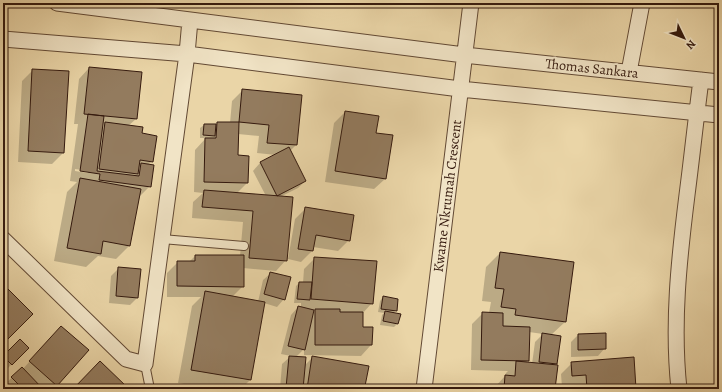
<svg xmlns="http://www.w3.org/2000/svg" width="722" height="392" viewBox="0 0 722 392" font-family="Alegreya,serif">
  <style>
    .shadow { fill: #0003; fill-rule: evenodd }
    .building { fill: #937b5e; stroke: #351a0e }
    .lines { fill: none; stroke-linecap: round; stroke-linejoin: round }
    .lane-casing { stroke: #624934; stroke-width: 10 }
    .street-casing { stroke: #624934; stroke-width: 17 }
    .lane { stroke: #f1e4c6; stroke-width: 8 }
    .street { stroke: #f1e4c6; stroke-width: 15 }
    .labels { text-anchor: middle; stroke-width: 4; stroke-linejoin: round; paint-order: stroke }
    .street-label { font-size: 14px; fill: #351a0e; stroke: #f1e4c6 }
  </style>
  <rect width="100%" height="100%" fill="#ead5a7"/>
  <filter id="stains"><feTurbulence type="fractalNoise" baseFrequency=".005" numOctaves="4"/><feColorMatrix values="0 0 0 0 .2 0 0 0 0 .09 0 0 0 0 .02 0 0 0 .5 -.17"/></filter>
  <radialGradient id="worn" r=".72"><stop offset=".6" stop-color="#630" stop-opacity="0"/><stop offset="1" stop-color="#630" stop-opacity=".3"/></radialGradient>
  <path class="shadow" d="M89,68L136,119L128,126L140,134L152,161L148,165L150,186L139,197L129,246L116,259L98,256L86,267L54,261L67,192L77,182L70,181L78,124H74L79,79ZM75,169L88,171V173L75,171Z
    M33,70L63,153L52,164L18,162L22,81Z
    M243,90L301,96L296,145L290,151L305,181L298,188L280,197L286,260L276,271L243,268V286L232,297L258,302L263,280L271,273L284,299L277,307L264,303L250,380L241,389H213L178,383L192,306L201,297H167V273L178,262H189L195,256H240L243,222L192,218L193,202L203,193L194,192L195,150L206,138H200V128L204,125H215L217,123H230L232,101ZM238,134L259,136L257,153L276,155L260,163L253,171L266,196L236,194L247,183L237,156Z
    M345,112L375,134L385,179L374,189L325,182L334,123Z
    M306,208L349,240L338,251L313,247L312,251L301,262L288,259L295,219Z
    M500,253L573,263L565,322L551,335L556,363L554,366V389H495V387L505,376L506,373L508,371L471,370L472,324L483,313H489L491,302L482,301L486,267ZM529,332L543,334L535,342L532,364L525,363L528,360Z
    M315,258L372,303L362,314V328L371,345L361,356L304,355V349L296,357L304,366L313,357L368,366L364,386L361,389H280L282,364L291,356L281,354L291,315L298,307L301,308V303H294L296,286L299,283H303L304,269Z
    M119,268L137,298L130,305L109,303L111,276Z
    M383,297L396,310L393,313L397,324L394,327L380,325L382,315L384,313L378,312L380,301Z
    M578,335L605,348L598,356L571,357V342Z
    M50,338L87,351L53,389H3V384L4,385L22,368L23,369Z
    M20,340L28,348L8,368L3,363V358Z
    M572,363L635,389H576V386L562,387L561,374Z"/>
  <path class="building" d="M89,67L142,72L137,119L84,114Z
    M32,69L69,71L64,153L28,151Z
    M242,89L302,95L297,145L267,143L269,125L239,122Z
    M345,111L379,116L376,133L393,135L386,179L335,171Z
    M88,114L104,116L97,171L139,176L141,163L154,165L151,187L99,180L100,174L80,171Z
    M105,122L143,127L142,133L157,136L153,162L140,160L138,174L99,169Z
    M217,122H239L238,155L249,156L248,183L204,182L205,138H216Z
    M204,124H216L215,136L203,135Z
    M289,147L306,181L277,196L260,162Z
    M80,178L141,189L130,246L103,241L101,254L67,248Z
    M204,190L293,197L287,261L249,258L253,211L202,207Z
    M305,207L354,215L350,241L316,235L313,251L298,249Z
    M500,252L574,262L566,322L515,315L516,309L501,307L504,289L495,288Z
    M195,255H244V287L177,286V261H195Z
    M314,257L377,261L373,304L311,299Z
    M118,267L141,269L138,298L116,296Z
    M270,272L291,277L285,300L264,294Z
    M299,282H312L310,300L297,299Z
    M3,284L33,314L3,344Z
    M205,291L265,302L251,380L191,370Z
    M383,296L398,299L397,311L381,309Z
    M298,306L314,310L305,350L288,346Z
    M315,309H340V312H363V327H373L372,345H315Z
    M385,311L401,314L398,324L383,321Z
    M482,312L503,313V326L530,327L529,361L481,360Z
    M61,326L89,350L57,386L29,361Z
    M542,333L561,336L557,364L539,362Z
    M606,333V349L578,350V334Z
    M20,339L29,348L12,365L3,356Z
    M289,356L306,357L303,389L286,388Z
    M312,356L369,366L365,386L354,385L353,389H307Z
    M634,357L636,389H587L586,375L572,376L571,362Z
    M100,361L127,387L125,389H73Z
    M516,361L558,365L555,389H504L505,375L515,376Z
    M22,367L43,389H23L11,377Z"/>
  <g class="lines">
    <g class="lane-casing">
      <path id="lane" d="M162,239L244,246
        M145,364L150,389"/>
    </g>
    <g class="street-casing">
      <path id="street" d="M57,3L464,55L719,82
        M3,39L187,54L460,89L719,115
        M629,72L642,3
        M3,239L126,359L145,364L187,54L190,20
        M424,389L471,3
        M679,389C672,324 679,259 687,195C692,156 696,118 701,80"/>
    </g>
    <use href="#lane" class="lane"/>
    <use href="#street" class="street"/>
  </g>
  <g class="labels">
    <g class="street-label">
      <text transform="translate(592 68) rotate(6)" y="5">Thomas Sankara</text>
      <text transform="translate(447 196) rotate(-83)" y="5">Kwame Nkrumah Crescent</text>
    </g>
  </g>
  <rect width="722" height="392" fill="none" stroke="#ead5a7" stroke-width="16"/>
  <rect x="4" y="4" width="714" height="384" fill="none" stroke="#351a0e" stroke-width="2"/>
  <rect x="8" y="8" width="706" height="376" fill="none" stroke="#351a0e"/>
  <g transform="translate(684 38) rotate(133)" stroke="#f1e4c6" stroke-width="3" paint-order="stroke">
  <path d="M0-3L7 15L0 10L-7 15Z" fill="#351a0e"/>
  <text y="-6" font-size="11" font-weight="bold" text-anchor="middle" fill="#351a0e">N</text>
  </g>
  <rect width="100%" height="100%" filter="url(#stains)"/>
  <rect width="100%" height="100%" fill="url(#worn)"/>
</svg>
